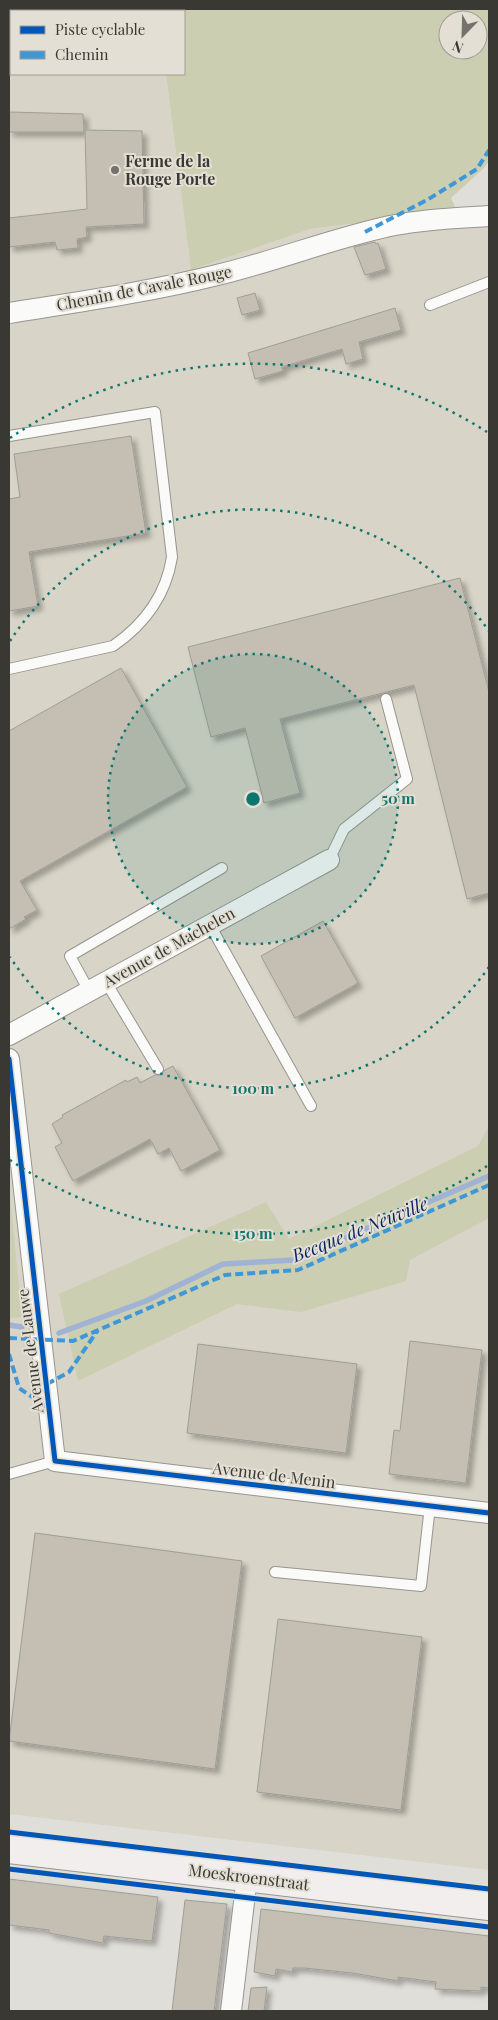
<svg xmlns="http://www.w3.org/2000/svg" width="498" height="2020" viewBox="0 0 498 2020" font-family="'Playfair Display',serif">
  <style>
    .built { fill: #d8d4c7 }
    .green { fill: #ccceb1; fill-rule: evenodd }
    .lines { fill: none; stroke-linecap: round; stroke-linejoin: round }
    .stream { stroke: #a0b3d4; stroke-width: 5.5 }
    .building { fill: #c4bfb2; stroke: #9e9d98; filter: url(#shadow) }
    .lane-casing { stroke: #969590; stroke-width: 12 }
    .street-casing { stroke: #969590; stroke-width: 22 }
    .secondary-casing { stroke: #969590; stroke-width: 30 }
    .lane { stroke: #fafaf9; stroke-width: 10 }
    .street { stroke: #fafaf9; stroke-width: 20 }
    .secondary { stroke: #f2eeee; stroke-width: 28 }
    .quiet { stroke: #3e98d8; stroke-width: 4; stroke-dasharray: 8 4; stroke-linecap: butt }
    .cycleway-casing { stroke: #e4dfd4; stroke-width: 8 }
    .cycleway { stroke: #0057b8; stroke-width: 5 }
    .ring { fill: none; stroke: #0f766e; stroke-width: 2.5; stroke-dasharray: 2.5 5 }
    .poi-dot { fill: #74726d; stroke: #e4dfd4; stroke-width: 2 }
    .labels { text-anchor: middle; stroke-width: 4; stroke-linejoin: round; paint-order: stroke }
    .poi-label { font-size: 16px; font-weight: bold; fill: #3a3833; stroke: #e4dfd4; text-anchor: start }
    .street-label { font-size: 16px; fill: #3a3833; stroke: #e4dfd4 }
    .water-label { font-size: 18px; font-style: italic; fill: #06235e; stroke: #e4dfd4 }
    .centre { fill: #0f766e; stroke: #e4dfd4; stroke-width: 2.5 }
    .ring-label { font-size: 15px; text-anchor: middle; font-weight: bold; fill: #0f766e; stroke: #e4dfd4; stroke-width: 4; stroke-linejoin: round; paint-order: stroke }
  </style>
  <defs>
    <filter id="shadow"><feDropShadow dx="4.5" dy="4.5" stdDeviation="2.5" flood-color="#0004"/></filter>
  </defs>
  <rect width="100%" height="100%" fill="#e0ded8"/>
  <path class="built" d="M9,9H157L158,11H11V74H166L191,270L310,229L489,209V1870L9,1814Z"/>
  <path class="green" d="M157,9H489V161L484,168L451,198L457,211L310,229L191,270L166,74H184V11H158ZM448,20H478V50H448Z
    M489,1126V1218L410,1260L406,1281L301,1312L237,1304L78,1381L59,1294L266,1202L289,1239L478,1146Z
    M9,1185L22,1317L9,1318Z"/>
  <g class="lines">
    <path class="stream" d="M9,1325L22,1327
      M59,1333L146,1301L223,1264L294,1260L489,1176"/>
  </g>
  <path class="building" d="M9,112L83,114L84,132H9Z
    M85,130L142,131L144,224L86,227L87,237L77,239L78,248L57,250L55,242L9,247V218L87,209Z
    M375,242L376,244L378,243L386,269L365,275L354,247Z
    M255,293L260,310L242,315L237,298Z
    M395,308L401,330L359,342L363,359L346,364L342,349L282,367L283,371L255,379L248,353Z
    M131,436L146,533L29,552L38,606L9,611V499L20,497L14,454Z
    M460,578L489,692V893L467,899L414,685L280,719L300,793L264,803L245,728L211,737L188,647Z
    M121,668L187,787L20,881L37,910L24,917L26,919L9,929V731Z
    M323,921L358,983L295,1018L261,956Z
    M173,1066L220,1150L181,1171L169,1148L158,1154L150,1139L73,1181L55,1147L62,1143L52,1124L63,1117L62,1115L126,1080L127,1082L137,1077L140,1083L155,1075H161L165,1070Z
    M410,1341L482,1350L466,1483L389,1474L394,1430L400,1431Z
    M198,1344L357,1364L346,1453L187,1433Z
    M35,1533L242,1561L215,1769L9,1741Z
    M278,1619L422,1637L401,1810L257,1792Z
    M9,1879L158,1897L152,1941L104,1936L103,1943L49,1933V1930L9,1925Z
    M185,1900L227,1904L214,2011H172Z
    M261,1909L489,1936V1988L481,1987V1991L435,1989L436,1982L398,1977V1981L353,1973L304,1968H293L292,1972L276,1969L275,1976L254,1972Z
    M267,1987L264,2011H248L251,1988Z"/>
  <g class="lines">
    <g class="lane-casing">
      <path id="lane" d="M430,305L489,282
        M9,436L155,412L172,557C166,595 145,624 113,646L9,669
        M329,860L344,829L407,779L386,699
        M210,925L311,1106
        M106,982L158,1069
        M89,991L70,956L222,868
        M9,1474L55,1461
        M275,1572L421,1586L430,1506"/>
    </g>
    <g class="street-casing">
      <path id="street" d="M9,313C78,302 149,292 217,275C277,261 335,237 395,225C426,219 458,218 489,216
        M9,1035L329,860
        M9,1059L55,1461L489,1513
        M231,2011L247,1877"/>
    </g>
    <g class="secondary-casing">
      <path id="secondary" d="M9,1849L489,1906"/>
    </g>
    <use href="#lane" class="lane"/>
    <use href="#street" class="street"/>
    <use href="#secondary" class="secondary"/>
    <path class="quiet" d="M365,232L427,200L477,169L489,150
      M9,1338L73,1341L225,1275L298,1270L489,1185
      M9,1354L19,1388L50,1409
      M47,1384L69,1372L98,1330"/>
    <g class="cycleway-casing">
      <path id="cycleway" d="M9,1059L55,1461L489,1513
        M9,1832L489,1889
        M9,1869L489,1927"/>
    </g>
    <use href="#cycleway" class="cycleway"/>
  </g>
  <circle cx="253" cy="799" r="145" fill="#0f766e" fill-opacity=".12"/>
  <g class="ring">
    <circle cx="253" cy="799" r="145"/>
    <path d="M489 967A290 290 0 0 1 10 957M10 641A290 290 0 0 1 489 631"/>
    <path d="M487 1166A435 435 0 0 1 10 1160M10 438A435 435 0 0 1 487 432"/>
  </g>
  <circle class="poi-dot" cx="115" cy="170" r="5"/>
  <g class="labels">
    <g class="poi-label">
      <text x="125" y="167">Ferme de la<tspan x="125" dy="18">Rouge Porte</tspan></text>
    </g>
    <g class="street-label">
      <text transform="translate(144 288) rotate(-11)" y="6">Chemin de Cavale Rouge</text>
      <text transform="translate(169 947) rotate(-29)" y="6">Avenue de Machelen</text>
      <text transform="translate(30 1351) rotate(-97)" y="6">Avenue de Lauwe</text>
      <text transform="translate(274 1475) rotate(7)" y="6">Avenue de Menin</text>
      <text transform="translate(249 1877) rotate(7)" y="6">Moeskroenstraat</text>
    </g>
    <g class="water-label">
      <text transform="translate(360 1230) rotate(-22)" y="6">Becque de Neuville</text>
    </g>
  </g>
  <circle cx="253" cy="799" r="8" class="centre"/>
  <g class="ring-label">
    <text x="398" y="804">50 m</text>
    <text x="253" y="1094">100 m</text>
    <text x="253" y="1239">150 m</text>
  </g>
  <rect width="498" height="2020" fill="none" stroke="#3a3833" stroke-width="20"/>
  <rect x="10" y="10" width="175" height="65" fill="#e4dfd4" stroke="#a09c94"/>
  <rect x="20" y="26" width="25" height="8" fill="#0057b8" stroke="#a09c94"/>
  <text x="55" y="35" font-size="15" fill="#3a3833">Piste cyclable</text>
  <rect x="20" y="51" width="25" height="8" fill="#3e98d8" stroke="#a09c94"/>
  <text x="55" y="60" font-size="15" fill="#3a3833">Chemin</text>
  <g transform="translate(463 35) rotate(203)"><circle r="24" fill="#e4dfd4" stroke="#a09c94"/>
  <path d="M0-4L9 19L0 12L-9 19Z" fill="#74726d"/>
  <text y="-8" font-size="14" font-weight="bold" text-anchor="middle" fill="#3a3833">N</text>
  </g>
</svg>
